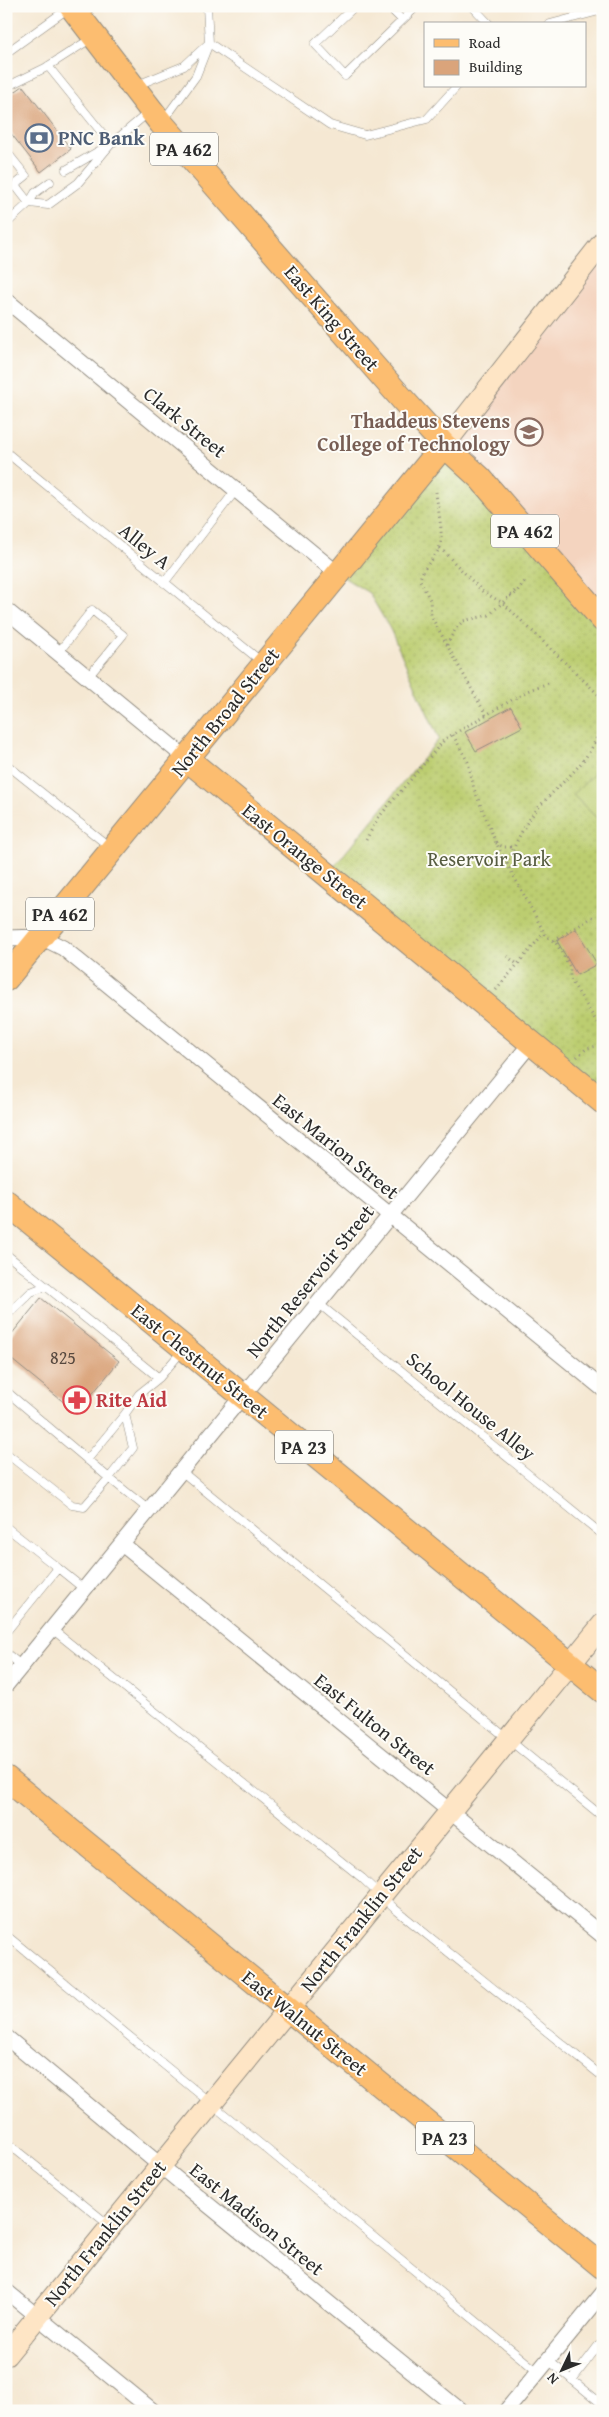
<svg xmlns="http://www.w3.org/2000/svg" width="609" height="2417" viewBox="0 0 609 2417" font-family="'Gentium Book Plus',serif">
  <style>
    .built { fill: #f4d4bf }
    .grass { fill: url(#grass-dots); stroke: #747c4e }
    .pitch { fill: #bccd70; stroke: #747c4e }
    .building { fill: #daa47b }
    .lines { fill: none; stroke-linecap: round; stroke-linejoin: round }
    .lane-casing { stroke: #908a7f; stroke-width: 9 }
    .street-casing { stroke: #908a7f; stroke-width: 17 }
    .secondary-casing { stroke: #908a7f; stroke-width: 23 }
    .primary-casing { stroke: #908a7f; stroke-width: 26 }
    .path { stroke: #908a7f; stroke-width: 3; stroke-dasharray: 1 4; stroke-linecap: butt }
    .lane { stroke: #fff; stroke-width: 8 }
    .street { stroke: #fff; stroke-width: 15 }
    .secondary { stroke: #fee5c5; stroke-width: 21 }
    .primary { stroke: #fcbd6f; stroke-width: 24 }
    .labels { text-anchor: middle; stroke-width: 4; stroke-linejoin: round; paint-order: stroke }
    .number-label { font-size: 18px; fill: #57493f }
    .shield { fill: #fdfcf7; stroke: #6a6a68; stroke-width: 1 }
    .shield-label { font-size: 19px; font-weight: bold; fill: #2b2b2b }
    .service-label { font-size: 20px; font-weight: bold; fill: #4e5e75; stroke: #fdfcf7; text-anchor: start }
    .street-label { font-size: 20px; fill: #2b2b2b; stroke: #fdfcf7 }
    .education-label { font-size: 20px; font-weight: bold; fill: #785e54; stroke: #fdfcf7; text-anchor: end }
    .park-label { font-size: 20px; fill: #565c40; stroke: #fdfcf7 }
    .health-label { font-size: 20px; font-weight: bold; fill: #be3a42; stroke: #fdfcf7; text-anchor: start }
  </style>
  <defs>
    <pattern id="grass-dots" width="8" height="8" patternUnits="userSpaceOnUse" patternTransform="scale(1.25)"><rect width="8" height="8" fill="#bccd70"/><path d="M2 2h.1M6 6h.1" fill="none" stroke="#a2b061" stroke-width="1.8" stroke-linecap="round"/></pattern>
  </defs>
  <rect width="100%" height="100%" fill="#fdfcf7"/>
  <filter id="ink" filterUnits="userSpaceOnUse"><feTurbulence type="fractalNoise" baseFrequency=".02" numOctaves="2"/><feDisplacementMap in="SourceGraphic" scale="10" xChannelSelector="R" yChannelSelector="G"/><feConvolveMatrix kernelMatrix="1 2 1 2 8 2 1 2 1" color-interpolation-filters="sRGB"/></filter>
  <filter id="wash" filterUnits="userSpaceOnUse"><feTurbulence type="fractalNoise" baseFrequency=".0096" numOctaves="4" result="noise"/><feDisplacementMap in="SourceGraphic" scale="20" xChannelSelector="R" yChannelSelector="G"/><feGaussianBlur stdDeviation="1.12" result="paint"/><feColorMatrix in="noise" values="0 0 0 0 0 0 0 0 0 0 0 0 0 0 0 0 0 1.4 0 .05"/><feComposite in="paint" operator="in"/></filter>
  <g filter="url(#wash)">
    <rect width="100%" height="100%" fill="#f5e8d3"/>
    <path class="built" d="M603,242V620L444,445Z"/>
    <path class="grass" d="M444,445L603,620V1102L327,875L439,739L390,629L369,593L338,574Z"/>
    <path class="pitch" d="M603,765V824L573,795Z"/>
    <g id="blocks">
      <path class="building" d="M23,86L71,149L41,172L6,127V98Z
        M511,707L522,727L476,751L465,732Z
        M576,929L597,964L577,975L557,941Z
        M41,1298L119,1361L77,1413L6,1355V1341Z"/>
    </g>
  </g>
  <g filter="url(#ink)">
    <use href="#blocks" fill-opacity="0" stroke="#908a7f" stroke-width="1"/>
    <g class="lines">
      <g class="lane-casing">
        <path id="lane" d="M207,6L209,43L330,125L365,135L427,119L457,86
          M355,6L315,44L345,76L417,6
          M388,6L402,20
          M472,6L489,24
          M550,24L603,10
          M6,53L70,7
          M48,66L111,144L66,170
          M135,86L184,66L209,43L196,76L163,121
          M6,87L45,68L92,38
          M6,151L26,176L6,192
          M15,185L29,203L35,193L50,182
          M6,224L29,203L48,205L78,183L111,144L149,112
          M6,452L263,663
          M164,583L236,490
          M58,653L92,610L123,635L88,677
          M6,764L111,848
          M6,1254L159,1378L183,1350
          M318,1303L603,1535
          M6,1316L31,1292L46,1286
          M6,1391L109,1478L133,1448L125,1414L139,1394L159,1378
          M6,1453L72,1505L84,1507L109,1478L149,1510
          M87,1460L125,1414
          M181,1471L603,1817
          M6,1527L58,1568
          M52,1629L362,1878L395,1909L603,2077
          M6,1632L58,1568L84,1589
          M6,1653L22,1666
          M6,1935L538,2372
          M6,2142L109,2225
          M548,2360L603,2405
          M572,2380L598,2346L603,2344"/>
      </g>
      <g class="street-casing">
        <path id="street" d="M6,300L338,574
          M6,610L187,759
          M6,938L41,937L63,948L603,1389
          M122,1544L603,1936
          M6,1685L531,1043
          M6,2037L179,2181L461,2411
          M6,2291L153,2411
          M506,2411L603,2293"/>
      </g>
      <g class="secondary-casing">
        <path id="secondary" d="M444,445L603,242
          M6,2355L603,1624"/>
      </g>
      <g class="primary-casing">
        <path id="primary" d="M71,6L161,123L404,401L444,445L480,478L603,620
          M187,759L603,1102
          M6,979L444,445
          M6,1202L603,1691
          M6,1778L603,2267"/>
      </g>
      <path class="path" d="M436,492C437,505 444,535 440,546C436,559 422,566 420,580L430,600L431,616L486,715
        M440,548L483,592L503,603L603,699
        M510,596L514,595L527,579
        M447,645L456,628L463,621L489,615L515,591
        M453,735L468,762L474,789L496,843L546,936L556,943L570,967V979L603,1032
        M366,840L378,818L445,739L527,691L551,682
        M496,843L503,847H514
        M507,864C514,847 522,828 534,813C561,779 599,760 603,711
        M554,941L596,915
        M507,956L517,964
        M496,990L544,933
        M577,1057L587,1048L603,1045"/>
      <use href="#lane" class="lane"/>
      <use href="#street" class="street"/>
      <use href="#secondary" class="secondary"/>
      <use href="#primary" class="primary"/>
    </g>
  </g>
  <defs>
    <g id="bank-ring" transform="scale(1.4375)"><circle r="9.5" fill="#fdfcf7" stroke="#5c6f8a" stroke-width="1.5"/><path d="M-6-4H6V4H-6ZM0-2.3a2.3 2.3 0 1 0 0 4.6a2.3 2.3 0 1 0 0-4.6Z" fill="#5c6f8a"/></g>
    <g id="university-ring" transform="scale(1.4375)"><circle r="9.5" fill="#fdfcf7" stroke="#8d6e63" stroke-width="1.5"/><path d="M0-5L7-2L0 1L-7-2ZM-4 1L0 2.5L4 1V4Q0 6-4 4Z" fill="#8d6e63"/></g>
    <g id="pharmacy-ring" transform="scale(1.4375)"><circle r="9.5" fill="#fdfcf7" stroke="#e0444e" stroke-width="1.5"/><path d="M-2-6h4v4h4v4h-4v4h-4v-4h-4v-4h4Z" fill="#e0444e"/></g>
  </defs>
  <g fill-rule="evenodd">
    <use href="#bank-ring" x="39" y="138"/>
    <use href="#university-ring" x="529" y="432"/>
    <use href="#pharmacy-ring" x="77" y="1400"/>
  </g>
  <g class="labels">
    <g class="number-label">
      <text x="63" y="1364">825</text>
    </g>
    <g class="shield">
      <rect x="150" y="132.5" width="68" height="33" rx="4"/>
      <rect x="491" y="514.5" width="68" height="33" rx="4"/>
      <rect x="26" y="897.5" width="68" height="33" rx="4"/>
      <rect x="275" y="1430.5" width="58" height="33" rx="4"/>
      <rect x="416" y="2121.5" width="58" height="33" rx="4"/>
    </g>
    <g class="shield-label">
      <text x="184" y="156">PA 462</text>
      <text x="525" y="538">PA 462</text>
      <text x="60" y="921">PA 462</text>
      <text x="304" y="1454">PA 23</text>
      <text x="445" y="2145">PA 23</text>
    </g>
    <g class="service-label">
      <text x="58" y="145">PNC Bank</text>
    </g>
    <g class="street-label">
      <text transform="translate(332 318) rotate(49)" y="7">East King Street</text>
      <text transform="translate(185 422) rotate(39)" y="7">Clark Street</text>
      <text transform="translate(145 546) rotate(39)" y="7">Alley A</text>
      <text transform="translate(225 712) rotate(-51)" y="7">North Broad Street</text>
      <text transform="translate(305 856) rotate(39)" y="7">East Orange Street</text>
      <text transform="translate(336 1146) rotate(39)" y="7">East Marion Street</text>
      <text transform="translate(310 1281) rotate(-51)" y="7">North Reservoir Street</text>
      <text transform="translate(200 1361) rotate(39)" y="7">East Chestnut Street</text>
      <text transform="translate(471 1406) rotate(39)" y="7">School House Alley</text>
      <text transform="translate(375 1724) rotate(39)" y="7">East Fulton Street</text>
      <text transform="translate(361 1919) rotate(-51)" y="7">North Franklin Street</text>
      <text transform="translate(305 2023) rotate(39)" y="7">East Walnut Street</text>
      <text transform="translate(257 2219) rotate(39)" y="7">East Madison Street</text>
      <text transform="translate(105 2233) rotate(-51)" y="7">North Franklin Street</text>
    </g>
    <g class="education-label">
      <text x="510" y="428">Thaddeus Stevens<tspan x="510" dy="23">College of Technology</tspan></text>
    </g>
    <g class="park-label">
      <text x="489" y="866">Reservoir Park</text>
    </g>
    <g class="health-label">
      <text x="96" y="1407">Rite Aid</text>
    </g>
  </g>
  <rect width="609" height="2417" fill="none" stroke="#fdfcf7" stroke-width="25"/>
  <rect x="424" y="22" width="162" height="65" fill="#fdfcf7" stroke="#a9a8a5"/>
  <rect x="434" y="39" width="25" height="8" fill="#fcbd6f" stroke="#a9a8a5"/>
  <text x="469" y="48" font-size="15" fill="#2b2b2b">Road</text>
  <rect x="434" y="60" width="25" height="15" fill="#daa47b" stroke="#a9a8a5"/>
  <text x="469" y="72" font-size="15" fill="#2b2b2b">Building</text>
  <g transform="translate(562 2370) rotate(227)" stroke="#fdfcf7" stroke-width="4" paint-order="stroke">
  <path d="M0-4L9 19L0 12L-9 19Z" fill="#2b2b2b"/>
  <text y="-8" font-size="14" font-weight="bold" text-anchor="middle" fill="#2b2b2b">N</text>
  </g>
</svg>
